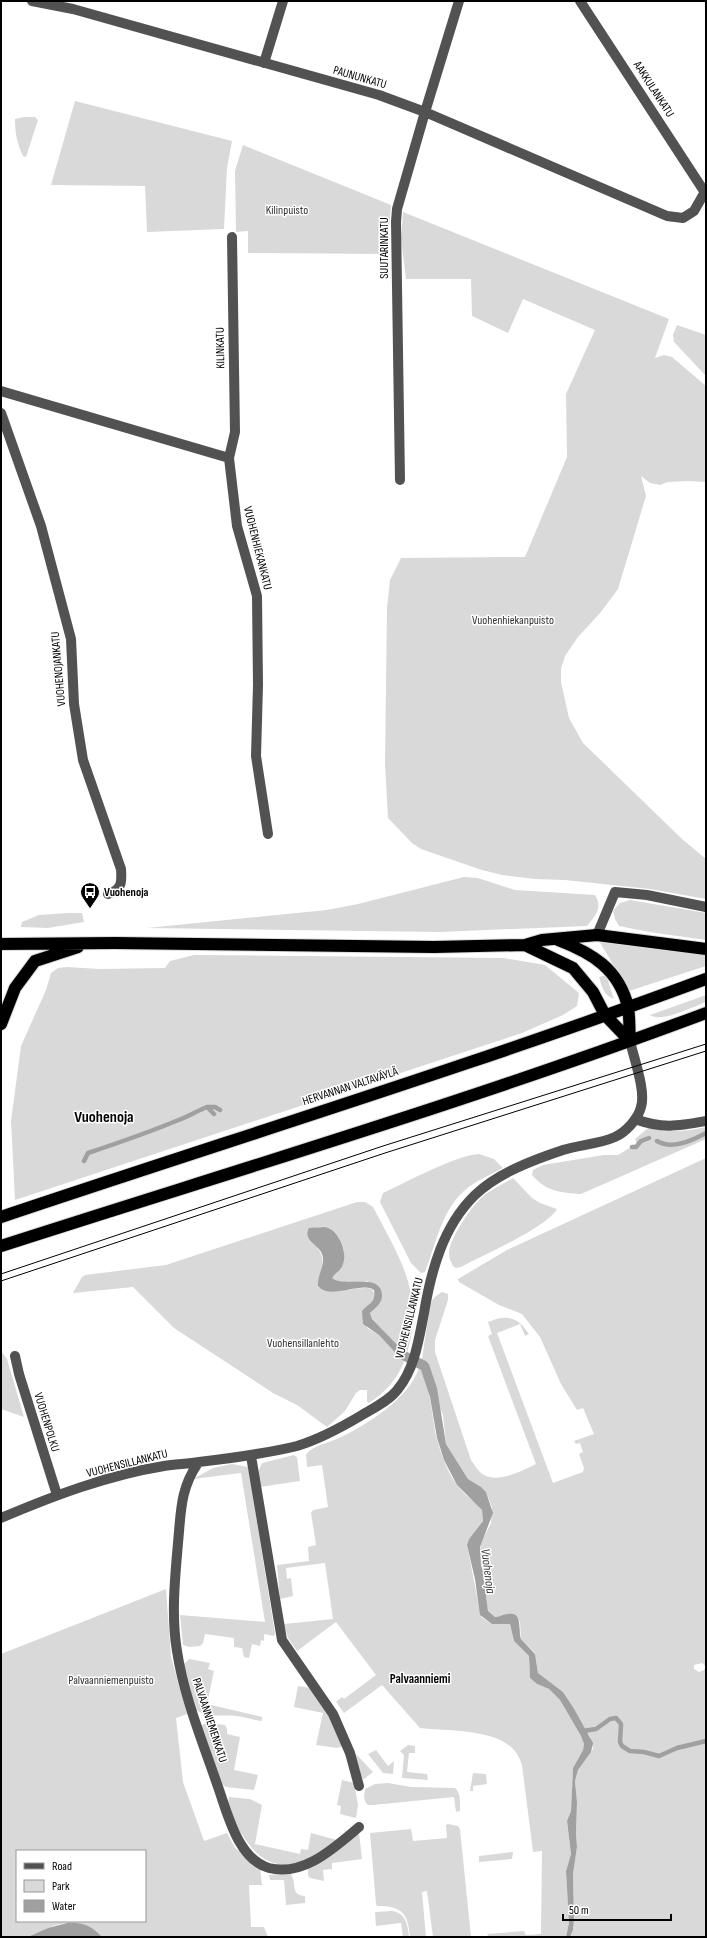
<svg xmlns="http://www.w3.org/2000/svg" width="707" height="1938" viewBox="0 0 707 1938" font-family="'Sofia Sans Condensed',sans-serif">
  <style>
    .green { fill: #d9d9d9; fill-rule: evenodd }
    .water { fill: #a0a0a0 }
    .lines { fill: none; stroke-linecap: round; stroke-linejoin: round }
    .stream { stroke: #a0a0a0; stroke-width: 4.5 }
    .highway-casing { stroke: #dbdbdb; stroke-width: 14 }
    .minor { stroke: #525252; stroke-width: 10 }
    .highway { stroke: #000; stroke-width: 12 }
    .tram { stroke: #000; stroke-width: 1 }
    .labels { text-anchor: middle; stroke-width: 3; stroke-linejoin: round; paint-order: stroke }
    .street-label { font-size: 12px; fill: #000; stroke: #fff }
    .park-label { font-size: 12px; fill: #303030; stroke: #fff }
    .poi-label { font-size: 12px; font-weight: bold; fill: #000; stroke: #fff; text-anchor: start }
    .water-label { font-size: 13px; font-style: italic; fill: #414141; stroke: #fff }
    .neighbourhood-label { font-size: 13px; font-weight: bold; fill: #000; stroke: #fff }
    .district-label { font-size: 16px; font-weight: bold; fill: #000; stroke: #fff }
  </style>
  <rect width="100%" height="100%" fill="#fff"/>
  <path class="green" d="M75,101L232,141L227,168L224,229L147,232L145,186L51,185Z
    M24,117H35L38,120L26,157L23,156C17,143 15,133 15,119Z
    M243,145L391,205L389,228V254L248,253V231L236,232L235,171Z
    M403,212L669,319L655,358L664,355L672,357L706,386V482L688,481L668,482L660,485L650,483L641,476L646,496L618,589L601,612L578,637L565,656L561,669V682L569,718L583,743L682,839L706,859V899L650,889L565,880L535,879L502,875L482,870L421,849L412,843L388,818L385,764L387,608L390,580L401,558L525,557L567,457L566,394L595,330L523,299L508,333L472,316L471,279H406L401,239Z
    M677,325L706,335V376L674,342L673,335Z
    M464,877L478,878L515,890L595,895C603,908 596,915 587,926L439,932L147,928L327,910L358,904Z
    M630,900L706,913V940L649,932L619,926L615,919L613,911L620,903Z
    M68,913H82L84,922L48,928L21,927L22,922L39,915Z
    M599,941L706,953V966L629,991Z
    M194,955L503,958L545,965L579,993L577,1006L563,1015L522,1033L15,1200L11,1121L21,1046L46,990L51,973L58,968L68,967L99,969L165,968L170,961Z
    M606,975L614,999C604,996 602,987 599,977Z
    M706,995V1002C693,1007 661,1023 650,1015Z
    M706,1127V1139L581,1194C561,1193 545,1191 532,1175L533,1170L543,1165L604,1155H618L631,1147H638L635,1139L648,1128C670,1132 684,1132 706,1127Z
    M479,1154L494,1159L503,1168C488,1176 470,1183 459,1196C440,1217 435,1247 425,1272L421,1273L411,1263L380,1202L383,1193C407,1182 456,1155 479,1154Z
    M706,1158V1666L702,1663L694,1665V1669L699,1672L704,1670L706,1667V1937H570L573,1930L574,1919L573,1874L577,1847L576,1834L577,1802L575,1781L578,1770L593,1749L590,1736L581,1725L573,1707L563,1692L538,1673L535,1653L521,1639L520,1622L517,1617L509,1614L495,1617L488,1611L485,1588L486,1574L481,1566L480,1551L481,1543L491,1523L492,1507L486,1492L478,1485L468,1479L446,1444L443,1415L439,1406L434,1380L429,1364L422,1359L430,1306C432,1299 435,1296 442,1292L448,1294V1300L435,1340V1352L471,1460C475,1465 478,1472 484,1475C498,1483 522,1471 536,1464L488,1336L492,1334L488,1322C507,1314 518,1317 529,1334L525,1336L520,1324L497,1333L553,1483L583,1472L584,1468L579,1454L583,1452L580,1443L576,1444L574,1441L594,1434L583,1408L577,1410L561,1384L540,1337L522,1314L499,1305L459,1282L458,1279L507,1250Z
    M513,1178L532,1198L540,1203L557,1209C546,1228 483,1255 461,1267L456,1268L453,1266C451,1262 449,1258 449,1254C449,1239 470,1209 481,1198C490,1190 503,1184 513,1178Z
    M357,1202H365L373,1207C399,1257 425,1294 407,1353L396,1345L372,1319L370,1313L381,1301V1291L367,1281L344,1282L332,1279V1276C351,1267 346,1235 328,1228C324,1226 319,1227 316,1227L311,1241C329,1258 321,1264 318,1286C328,1299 359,1284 372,1289C378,1298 371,1304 364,1309L367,1328L379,1335L404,1362C397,1379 385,1393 369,1403L367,1402V1390H360L356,1393L345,1411L327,1427L297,1405L273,1393L174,1328L133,1287L73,1293L82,1277L85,1275L166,1265Z
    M1,1351L7,1359L24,1417L1,1409Z
    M419,1368C429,1376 433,1422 436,1436C441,1455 449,1477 462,1491C468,1498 478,1503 482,1510L483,1521L469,1539L467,1545L481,1617L492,1624H510L514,1641L529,1656L530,1678L537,1684L549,1689L560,1700L581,1736L584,1744L583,1750L573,1768L571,1811L567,1822L571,1854L566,1871L569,1923L566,1937H489L487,1934L524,1931L526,1935L541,1934L542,1851L533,1852L522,1765C520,1759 517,1752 511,1747C491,1729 446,1731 420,1728L382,1685L344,1713L336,1702L342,1697L344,1699L376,1675L336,1622L297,1651L288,1638L284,1624L333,1619L325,1563L286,1568L287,1579L291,1578L293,1596L280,1599L277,1565L309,1561L308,1547L316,1545L311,1513L313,1510L328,1507L322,1465L307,1467L306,1454C314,1445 329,1443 339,1438C367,1425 409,1398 419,1368Z
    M294,1455L297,1457L300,1481L260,1487L258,1472L262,1463Z
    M232,1464L248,1467L275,1634L274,1636L264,1634V1641L261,1640L260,1646L252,1644L249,1658L244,1657L242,1648L234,1647V1638L205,1634L203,1643L200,1646L189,1647L183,1645L180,1615L265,1622L241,1473L193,1479L213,1468Z
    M166,1589L171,1657L187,1714L176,1718L183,1782L204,1841L227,1833L235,1848L260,1868L262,1885H249L251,1927H264L268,1937H102C87,1921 68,1920 48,1928C42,1930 36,1936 29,1937C21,1938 9,1938 1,1937V1654ZM17,1851H145V1921H17Z
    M189,1659L210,1663L208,1669L214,1671L207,1704L262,1717V1721C253,1720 245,1717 236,1716C223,1714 207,1719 195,1709L184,1664Z
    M298,1686L311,1688L330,1714L344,1746L337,1748L316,1745L323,1713L294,1707Z
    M209,1723L225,1725L227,1729V1734L240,1737L234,1770L258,1775L254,1790L226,1787L222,1784L200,1725Z
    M408,1745L415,1746V1753H409L407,1772L427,1774L428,1780L402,1778L404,1755L400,1751Z
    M376,1750L388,1766L394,1761L393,1774L383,1773L368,1754Z
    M355,1753L373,1772L364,1779L362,1778Z
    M473,1773L486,1774L487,1784L473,1786V1791H470Z
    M342,1780L354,1783L358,1805L356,1818L340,1814L341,1806L337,1805Z
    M388,1783L411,1787L455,1788C461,1793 460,1803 460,1811L456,1812L454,1797L373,1805H368C363,1801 364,1795 365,1789L375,1784Z
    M229,1797L250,1799L262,1805L255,1844L300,1854L301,1849L308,1850L311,1833L337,1840C328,1845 320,1853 311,1857C275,1876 254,1857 237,1826C233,1819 226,1805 229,1797Z
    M448,1824L458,1826L460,1829L471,1937H433L427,1891L422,1892L426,1937H410C408,1913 402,1906 377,1906L376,1904L370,1833L411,1829L413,1841L447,1838L446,1825Z
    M359,1833L362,1859L332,1863V1869L323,1870L324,1881L310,1878L308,1876V1866Z
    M513,1852L512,1859L479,1862V1856Z
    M290,1873C298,1882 289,1895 305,1896V1903L286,1905L284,1880H270L269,1875Z
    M391,1911C405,1912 408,1924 409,1937H403L401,1923L376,1926L375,1912Z"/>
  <path class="water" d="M324,1227C338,1228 348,1251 343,1264C341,1271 335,1273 332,1278C344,1288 381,1272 382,1295C382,1298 381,1302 379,1304C377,1307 373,1310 370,1313L372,1319L401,1349L426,1361L429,1364L437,1388L446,1444L468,1479L481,1487L486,1492L493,1513L480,1547L481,1566L487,1577L485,1588L488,1611L495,1617C500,1617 503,1614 508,1614C523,1611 518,1630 521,1639L535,1654L538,1673L563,1692L573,1707L593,1743L591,1752L578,1770L575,1781L577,1802L576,1834L577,1847L573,1874L574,1919L573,1930L570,1937H566L569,1923L566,1871L571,1854L567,1821L571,1811L573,1768L583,1750L584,1744L581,1736L560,1700L549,1689L537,1684L530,1678L529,1656L514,1641L510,1624H492L480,1615L475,1579L467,1545L469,1539L483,1521L482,1510L457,1485L444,1460L437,1438L430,1397L421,1370L402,1360L379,1335L363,1324L362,1311C369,1303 376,1303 374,1290C362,1281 330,1301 318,1286C317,1275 326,1264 322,1254C319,1245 302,1240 309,1228Z
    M67,1923C82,1922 92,1926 102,1937H28L48,1928Z"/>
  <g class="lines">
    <path class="stream" d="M207,1107H215L220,1110
      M657,1141C672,1150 692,1141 706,1133
      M632,1147H636L641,1141L649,1138
      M84,1161L88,1153C118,1143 147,1133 176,1121C187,1117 197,1111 207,1107L214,1114
      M583,1731L596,1729L610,1719L616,1718L621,1724L620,1742L622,1746L630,1751L644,1752L659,1756L677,1748L706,1741"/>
    <g class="highway-casing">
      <path id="highway" d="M558,940C592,953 619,969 628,1007C630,1018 629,1030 630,1041
        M1,944L115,943L434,947L525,945L542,940L597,935L706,949
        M525,945L573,968L593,992L605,1015L630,1041
        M1,1024L15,988L35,961L78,947
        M1,1217C236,1138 474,1065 706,979
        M1,1246C237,1170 474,1100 706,1013"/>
    </g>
    <path class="minor" d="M32,1L73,9L379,95L425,112L667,216L683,218L694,211L706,190
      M580,1L704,191
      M264,63L283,1
      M1,391L229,458L237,526L257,596L258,685L256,756L268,834
      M1,413L41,526L71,639L74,704L83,760L121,869C122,883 122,889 108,894
      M229,458L235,432L232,237
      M400,480L396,222L397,209L425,112L459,1
      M597,935L615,892L647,895L706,907
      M635,1119C662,1129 678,1126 706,1121
      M15,1356L19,1374L57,1495
      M251,1456L282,1640L333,1714L350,1753L359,1786
      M198,1463C180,1489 181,1512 178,1543C175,1578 171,1616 177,1651C184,1697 202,1740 217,1784C227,1811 237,1859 269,1868C304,1877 335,1847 359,1827
      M1,1518C53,1496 108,1475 164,1466C175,1464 188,1464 199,1462C232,1458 265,1454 297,1446C320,1439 342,1427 362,1415C374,1408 390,1400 398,1389C415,1368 419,1338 424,1313C431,1271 443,1226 475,1195C498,1173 533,1160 563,1150C579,1145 599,1144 615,1137C626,1132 638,1119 641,1107C646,1091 634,1059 630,1041"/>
    <use href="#highway" class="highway"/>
    <path class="tram" d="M1,1274L383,1146L706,1044
      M1,1281L385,1153L706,1051"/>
  </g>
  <defs>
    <g id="bus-pin" transform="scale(1)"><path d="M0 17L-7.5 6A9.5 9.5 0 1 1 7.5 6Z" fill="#000" stroke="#fff"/><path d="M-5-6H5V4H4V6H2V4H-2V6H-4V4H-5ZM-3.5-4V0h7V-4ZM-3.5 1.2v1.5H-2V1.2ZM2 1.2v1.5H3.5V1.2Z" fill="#fff"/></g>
  </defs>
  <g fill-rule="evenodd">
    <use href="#bus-pin" x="90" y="892"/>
  </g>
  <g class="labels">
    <g class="street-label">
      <text transform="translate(360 77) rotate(16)" y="4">PAUNUNKATU</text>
      <text transform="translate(654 89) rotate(57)" y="4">AAKKULANKATU</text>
      <text transform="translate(384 248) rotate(-90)" y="4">SUUTARINKATU</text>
      <text transform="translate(220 348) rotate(-91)" y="4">KILINKATU</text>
      <text transform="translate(258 548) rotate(76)" y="4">VUOHENHIEKANKATU</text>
      <text transform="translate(58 669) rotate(-95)" y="4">VUOHENOJANKATU</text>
      <text transform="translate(350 1086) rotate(-18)" y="4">HERVANNAN VALTAVÄYLÄ</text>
      <text transform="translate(409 1318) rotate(-76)" y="4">VUOHENSILLANKATU</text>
      <text transform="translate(47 1422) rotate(73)" y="4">VUOHENPOLKU</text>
      <text transform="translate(127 1463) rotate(-14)" y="4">VUOHENSILLANKATU</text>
      <text transform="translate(210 1720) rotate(72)" y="4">PALVAANNIEMENKATU</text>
    </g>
    <g class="park-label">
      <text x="287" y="214">Kilinpuisto</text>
      <text x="513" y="624">Vuohenhiekanpuisto</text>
      <text x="303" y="1347">Vuohensillanlehto</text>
      <text x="111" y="1684">Palvaanniemenpuisto</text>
    </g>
    <g class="poi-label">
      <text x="104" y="896">Vuohenoja</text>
    </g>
    <g class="water-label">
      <text transform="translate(489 1571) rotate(83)" y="5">Vuohenoja</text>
    </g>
    <g class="neighbourhood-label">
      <text x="420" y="1683">Palvaanniemi</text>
    </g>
    <g class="district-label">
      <text x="104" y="1122">Vuohenoja</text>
    </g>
  </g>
  <rect width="707" height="1938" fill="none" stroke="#000000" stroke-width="4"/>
  <rect x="16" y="1850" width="130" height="72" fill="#ffffff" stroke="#999999"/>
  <rect x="24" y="1863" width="20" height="6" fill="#525252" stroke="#999999"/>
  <text x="52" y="1870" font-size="12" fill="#000000">Road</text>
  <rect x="24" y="1880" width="20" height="12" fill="#d9d9d9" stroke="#999999"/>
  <text x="52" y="1890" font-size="12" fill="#000000">Park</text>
  <rect x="24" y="1900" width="20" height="12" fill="#a0a0a0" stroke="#999999"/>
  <text x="52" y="1910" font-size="12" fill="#000000">Water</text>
  <path d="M563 1914v6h108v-6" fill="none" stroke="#000000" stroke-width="2"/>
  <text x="569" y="1914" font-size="12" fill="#000000" stroke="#ffffff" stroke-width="3" paint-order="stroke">50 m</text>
</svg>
